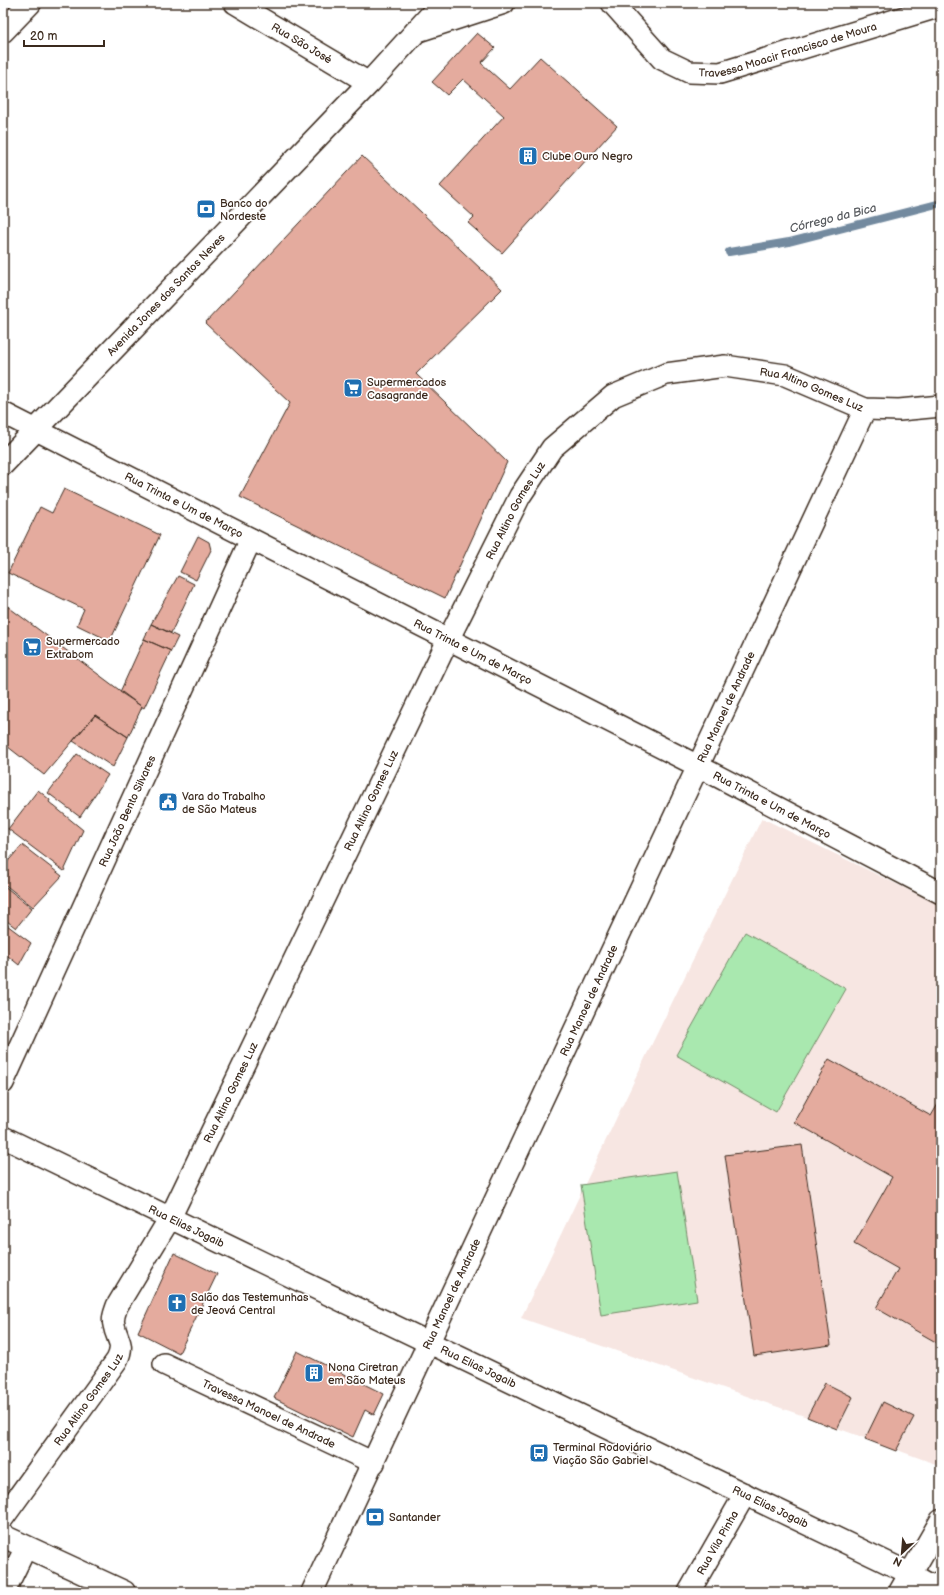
<svg xmlns="http://www.w3.org/2000/svg" width="944" height="1595" viewBox="0 0 944 1595" font-family="'Balsamiq Sans',sans-serif">
  <style>
    .built { fill: #f7e6e2 }
    .green { fill: #a9e8af; stroke: #728966 }
    .lines { fill: none; stroke-linecap: round; stroke-linejoin: round }
    .stream { stroke: #738a9f; stroke-width: 8 }
    .building { fill: #e4ab9e; stroke: #3b2a1e }
    .minor-casing { stroke: #3b2a1e; stroke-width: 24 }
    .tertiary-casing { stroke: #3b2a1e; stroke-width: 25 }
    .minor { stroke: #fff; stroke-width: 21 }
    .tertiary { stroke: #fff; stroke-width: 22 }
    .labels { text-anchor: middle; stroke-width: 3.5; stroke-linejoin: round; paint-order: stroke }
    .street-label { font-size: 11px; fill: #3b2a1e; stroke: #fff }
    .poi-label { font-size: 11px; fill: #3b2a1e; stroke: #fff; text-anchor: start }
    .water-label { font-size: 12px; font-style: italic; fill: #575a5e; stroke: #fff }
  </style>
  <rect width="100%" height="100%" fill="#fff"/>
  <filter id="ink" filterUnits="userSpaceOnUse"><feTurbulence type="fractalNoise" baseFrequency=".025" numOctaves="2"/><feDisplacementMap in="SourceGraphic" scale="8" xChannelSelector="R" yChannelSelector="G"/><feConvolveMatrix kernelMatrix="1 2 1 2 8 2 1 2 1" color-interpolation-filters="sRGB"/></filter>
  <g filter="url(#ink)">
    <path class="built" d="M762,818L941,906V1466L807,1417L521,1318L647,1054Z"/>
    <path class="green" d="M745,932L846,989L776,1112L676,1055Z
      M677,1171L697,1300L601,1315L581,1185Z"/>
    <g class="lines">
      <path class="stream" d="M729,252L789,242L941,203"/>
    </g>
    <path class="building" d="M477,33L495,48L481,63L510,89L540,57L617,126L502,253L468,223L474,217L440,186L504,116L463,79L447,95L432,82Z
      M362,156L502,289L416,374L507,462L445,598L240,497L290,403L205,323Z
      M64,489L160,535L110,641L77,625L84,609L8,573L40,507L52,513Z
      M198,536L209,542L211,550L196,580L180,572Z
      M178,576L194,584L171,633L151,624Z
      M3,603L142,707L128,737L95,715L44,775L3,743Z
      M151,624L178,637L171,651L144,639Z
      M144,639L171,651L144,708L120,692Z
      M95,715L128,737L113,767L73,741Z
      M77,754L108,775L80,817L48,793Z
      M38,790L50,800L49,802L83,830L64,871L8,829Z
      M22,845L62,876L33,907L3,883V880L8,874L3,870V867Z
      M3,885L32,908L16,928L3,918Z
      M3,922L31,943L19,965L3,952Z
      M829,1059L931,1116L941,1099V1345L876,1308L898,1269L854,1244L892,1177L794,1122Z
      M802,1145L831,1345L754,1356L725,1155Z
      M174,1253L217,1274L179,1353L138,1332Z
      M297,1351L384,1394L374,1415L365,1410L353,1437L274,1398Z
      M825,1383L853,1397L837,1429L807,1417Z
      M883,1402L914,1417L896,1451L865,1439Z"/>
    <g class="lines">
      <g class="minor-casing">
        <g id="minor">
          <path id="s1" d="M235,3L369,83"/>
          <path id="s2" d="M612,3L662,59L689,72L720,73L941,6"/>
          <path d="M415,32L504,3"/>
          <path id="s3" d="M3,413L698,766L941,893"/>
          <path id="s4" d="M3,1083L251,539"/>
          <path id="s5" d="M3,1137C305,1284 608,1428 911,1574L937,1589"/>
          <path id="s6" d="M164,1364L374,1463"/>
          <path id="s7" d="M3,1518L117,1360C125,1343 117,1341 114,1325C112,1318 115,1312 117,1306L170,1218L448,640L520,496L552,448L613,396L666,374L725,366L785,375L865,409L899,410L941,406"/>
          <path d="M4,1592L26,1547"/>
          <path id="s8" d="M312,1592L865,409"/>
          <path id="s9" d="M689,1592L745,1494"/>
        </g>
      </g>
      <g class="tertiary-casing">
        <g id="tertiary">
          <path d="M3,31L30,3"/>
          <path id="s10" d="M3,464L369,83L442,3"/>
          <path d="M3,1536L124,1592"/>
          <path d="M900,1592L941,1521"/>
          <path d="M935,1592L941,1582"/>
        </g>
      </g>
      <use href="#minor" class="minor"/>
      <use href="#tertiary" class="tertiary"/>
    </g>
  </g>
  <defs>
    <g id="building-square" transform="scale(1)"><rect x="-9" y="-9" width="18" height="18" rx="4" fill="#1f6fb2" stroke="#fff"/><path d="M-4-6H4V6H1V3H-1V6H-4ZM-2.5-4.3h1.7v1.8h-1.7ZM.8-4.3h1.7v1.8H.8ZM-2.5-1h1.7V.8h-1.7ZM.8-1h1.7V.8H.8Z" fill="#fff"/></g>
    <g id="bank-square" transform="scale(1)"><rect x="-9" y="-9" width="18" height="18" rx="4" fill="#1f6fb2" stroke="#fff"/><path d="M-6-4H6V4H-6ZM0-2.3a2.3 2.3 0 1 0 0 4.6a2.3 2.3 0 1 0 0-4.6Z" fill="#fff"/></g>
    <g id="supermarket-square" transform="scale(1)"><rect x="-9" y="-9" width="18" height="18" rx="4" fill="#1f6fb2" stroke="#fff"/><path d="M-6-5.5h2.5l.6 2H6L4.5 2H-2.5L-4.4-4H-6ZM-1.5 3.2a1.3 1.3 0 1 0 .1 0ZM3 3.2a1.3 1.3 0 1 0 .1 0Z" fill="#fff"/></g>
    <g id="civic-square" transform="scale(1)"><rect x="-9" y="-9" width="18" height="18" rx="4" fill="#1f6fb2" stroke="#fff"/><path d="M-.6-6.5H3V-4.5H.6V-3L4-1V1h2V6H-6V1h2V-1L-.6-3ZM-1.2 2.5V6h2.4V2.5Z" fill="#fff"/></g>
    <g id="church-square" transform="scale(1)"><rect x="-9" y="-9" width="18" height="18" rx="4" fill="#1f6fb2" stroke="#fff"/><path d="M-1.2-6h2.4v3.5h3.3v2.4h-3.3V6h-2.4V-.1h-3.3v-2.4h3.3Z" fill="#fff"/></g>
    <g id="bus-square" transform="scale(1)"><rect x="-9" y="-9" width="18" height="18" rx="4" fill="#1f6fb2" stroke="#fff"/><path d="M-5-6H5V4H4V6H2V4H-2V6H-4V4H-5ZM-3.5-4V0h7V-4ZM-3.5 1.2v1.5H-2V1.2ZM2 1.2v1.5H3.5V1.2Z" fill="#fff"/></g>
  </defs>
  <g fill-rule="evenodd">
    <use href="#building-square" x="528" y="156"/>
    <use href="#bank-square" x="206" y="209"/>
    <use href="#supermarket-square" x="353" y="388"/>
    <use href="#supermarket-square" x="32" y="647"/>
    <use href="#civic-square" x="168" y="802"/>
    <use href="#church-square" x="177" y="1303"/>
    <use href="#building-square" x="314" y="1373"/>
    <use href="#bus-square" x="539" y="1453"/>
    <use href="#bank-square" x="375" y="1517"/>
  </g>
  <g class="labels">
    <g class="street-label">
      <text dy="4" stroke="none"><textPath href="#s1" startOffset="78">Rua São José</textPath></text>
      <text dy="4" stroke="none"><textPath href="#s2" startOffset="207">Travessa Moacir Francisco de Moura</textPath></text>
      <text dy="4" stroke="none"><textPath href="#s10" startOffset="235">Avenida Jones dos Santos Neves</textPath></text>
      <text dy="4" stroke="none"><textPath href="#s7" startOffset="1501">Rua Altino Gomes Luz</textPath></text>
      <text dy="4" stroke="none"><textPath href="#s3" startOffset="203">Rua Trinta e Um de Março</textPath></text>
      <text dy="4" stroke="none"><textPath href="#s7" startOffset="1141">Rua Altino Gomes Luz</textPath></text>
      <text dy="4" stroke="none"><textPath href="#s3" startOffset="527">Rua Trinta e Um de Março</textPath></text>
      <text dy="4" stroke="none"><textPath href="#s8" startOffset="977">Rua Manoel de Andrade</textPath></text>
      <text dy="4" stroke="none"><textPath href="#s7" startOffset="817">Rua Altino Gomes Luz</textPath></text>
      <text dy="4" stroke="none"><textPath href="#s3" startOffset="863">Rua Trinta e Um de Março</textPath></text>
      <text dy="4" stroke="none"><textPath href="#s4" startOffset="299">Rua João Bento Silvares</textPath></text>
      <text dy="4" stroke="none"><textPath href="#s8" startOffset="653">Rua Manoel de Andrade</textPath></text>
      <text dy="4" stroke="none"><textPath href="#s7" startOffset="493">Rua Altino Gomes Luz</textPath></text>
      <text dy="4" stroke="none"><textPath href="#s5" startOffset="204">Rua Elias Jogaib</textPath></text>
      <text dy="4" stroke="none"><textPath href="#s8" startOffset="329">Rua Manoel de Andrade</textPath></text>
      <text dy="4" stroke="none"><textPath href="#s5" startOffset="528">Rua Elias Jogaib</textPath></text>
      <text dy="4" stroke="none"><textPath href="#s7" startOffset="146">Rua Altino Gomes Luz</textPath></text>
      <text dy="4" stroke="none"><textPath href="#s6" startOffset="116">Travessa Manoel de Andrade</textPath></text>
      <text dy="4" stroke="none"><textPath href="#s5" startOffset="852">Rua Elias Jogaib</textPath></text>
      <text dy="4" stroke="none"><textPath href="#s9" startOffset="57">Rua Vila Pinha</textPath></text>
    </g>
    <g class="poi-label">
      <text x="542" y="160">Clube Ouro Negro</text>
      <text x="220" y="207">Banco do<tspan x="220" dy="13">Nordeste</tspan></text>
      <text x="367" y="386">Supermercados<tspan x="367" dy="13">Casagrande</tspan></text>
      <text x="46" y="645">Supermercado<tspan x="46" dy="13">Extrabom</tspan></text>
      <text x="182" y="800">Vara do Trabalho<tspan x="182" dy="13">de São Mateus</tspan></text>
      <text x="191" y="1301">Salão das Testemunhas<tspan x="191" dy="13">de Jeová Central</tspan></text>
      <text x="328" y="1371">Nona Ciretran<tspan x="328" dy="13">em São Mateus</tspan></text>
      <text x="553" y="1451">Terminal Rodoviário<tspan x="553" dy="13">Viação São Gabriel</tspan></text>
      <text x="389" y="1521">Santander</text>
    </g>
    <g class="water-label">
      <text transform="translate(833 218) rotate(-14)" y="4">Córrego da Bica</text>
    </g>
  </g>
  <rect width="944" height="1595" fill="none" stroke="#fff" stroke-width="16"/>
  <rect x="8" y="8" width="928" height="1579" fill="none" stroke="#3b2a1e" stroke-width="1.5" filter="url(#ink)"/>
  <g transform="translate(902 1553) rotate(206)" stroke="#ffffff" stroke-width="3" paint-order="stroke">
  <path d="M0-3L7 15L0 10L-7 15Z" fill="#3b2a1e"/>
  <text y="-6" font-size="11" font-weight="bold" text-anchor="middle" fill="#3b2a1e">N</text>
  </g>
  <path d="M24 40v6h80v-6" fill="none" stroke="#3b2a1e" stroke-width="2"/>
  <text x="30" y="40" font-size="12" fill="#3b2a1e" stroke="#ffffff" stroke-width="3" paint-order="stroke">20 m</text>
</svg>
